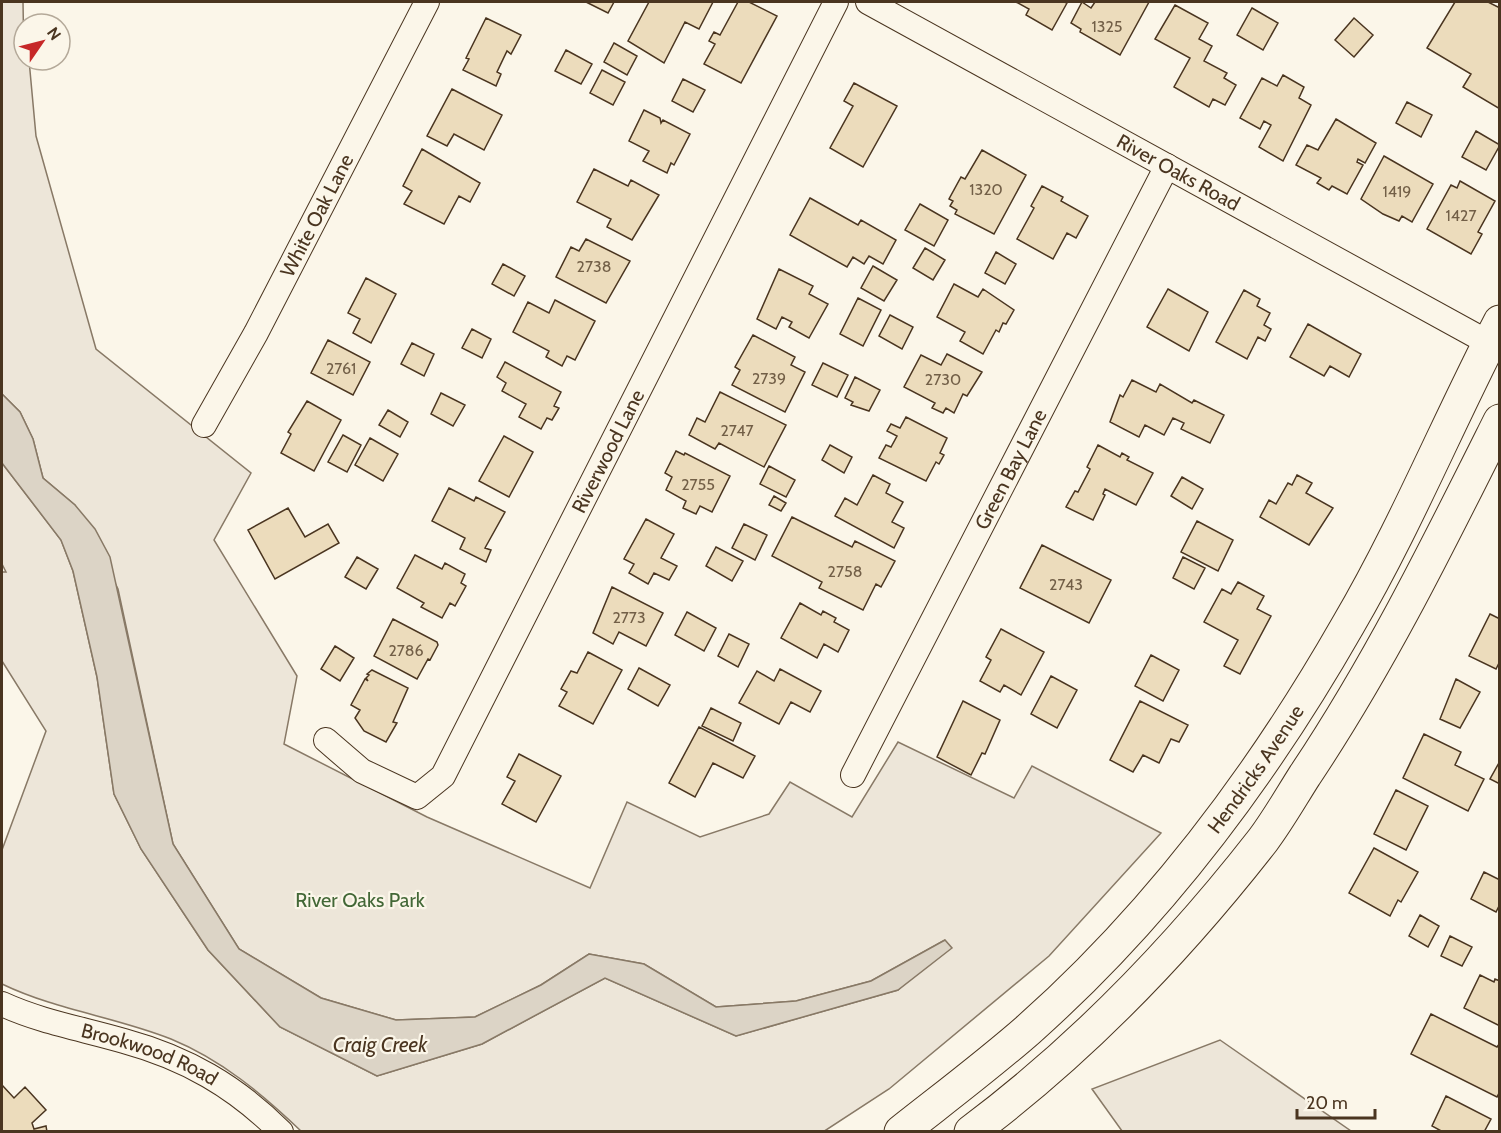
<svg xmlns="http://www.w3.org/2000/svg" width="1501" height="1133" viewBox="0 0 1501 1133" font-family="Cabin,sans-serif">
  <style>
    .green { fill: #ede6d9; stroke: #887966; stroke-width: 1.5 }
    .water { fill: #dcd4c6; stroke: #887966; stroke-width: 1.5 }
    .building { fill: #ecdcbc; stroke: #4a3520; stroke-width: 1.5 }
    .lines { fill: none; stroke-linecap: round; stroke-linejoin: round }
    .street-casing { stroke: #4a3520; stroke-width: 26 }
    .primary-casing { stroke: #4a3520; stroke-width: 35 }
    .street { stroke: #fbf6e9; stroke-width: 24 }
    .primary { stroke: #fbf6e9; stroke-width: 33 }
    .labels { text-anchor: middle; stroke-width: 4.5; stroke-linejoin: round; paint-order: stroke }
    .number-label { font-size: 16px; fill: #725f47 }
    .street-label { font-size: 20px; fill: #4a3520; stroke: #fbf6e9 }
    .park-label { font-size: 20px; fill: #436837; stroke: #fbf6e9 }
    .water-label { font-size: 21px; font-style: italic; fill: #4a3520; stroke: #fbf6e9 }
  </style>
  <rect width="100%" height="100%" fill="#fbf6e9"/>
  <path class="green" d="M2,2H23L24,60H29L36,136L96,349L251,473L214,540L297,676L284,744L427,817L590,888L627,802L700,837L769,814L790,782L852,817L898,742L1014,798L1032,766L1161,833L1049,956L889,1089L823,1132L301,1131C262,1094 222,1060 171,1039C116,1017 56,1010 2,984V850L46,731L2,661V572H6L2,564V463L61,540L73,571L97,677L114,794L141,849L208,950L280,1027L377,1076L482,1044L605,978L736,1036L898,990L945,940L871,981L796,1001L716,1007L644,964L589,954L541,985L475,1017L396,1020L321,998L239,949L173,844L118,589L75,505L43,478L33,439L20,412L2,394Z
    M1220,1040L1351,1131H1122L1092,1089Z"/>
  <path class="water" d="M2,394L20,412L33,439L43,478L75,505L95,529L110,557L173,844L239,949L321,998L396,1020L475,1017L541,985L589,954L644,964L716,1007L796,1001L871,981L945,940L952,948L898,990L736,1036L605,978L482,1044L377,1076L280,1027L208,950L141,849L114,794L97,677L73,571L61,540L2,463Z"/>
  <path class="building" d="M586,2H614L608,13Z
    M649,2H713L699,29L685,22L664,63L628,41Z
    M738,2H749L777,16L741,83L704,64L715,44L709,41L714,32L720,35Z
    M1016,2H1064L1067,3L1052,30L1026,15L1029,9Z
    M1082,2L1091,8L1095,2H1149L1120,55L1080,32L1081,29L1071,23Z
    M1455,2H1488L1500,8V109L1463,87L1471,74L1427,48Z
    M1175,5L1208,23L1199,39L1212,46L1204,61L1227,73L1224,78L1236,85L1225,105L1213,99L1209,107L1174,87L1190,58L1155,39Z
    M1252,8L1278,23L1263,50L1237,35Z
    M486,18L521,35L511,54L507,51L497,72L501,74L496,86L463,70L469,59L466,58Z
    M1354,18L1373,35L1354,57L1335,40Z
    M614,43L637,56L627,75L604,62Z
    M566,50L592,64L581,84L555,71Z
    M602,70L625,82L613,105L590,93Z
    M1283,75L1304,87L1299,98L1311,105L1283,161L1259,147L1271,125L1264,121L1260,129L1240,118L1262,78L1277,86Z
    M683,79L705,90L693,112L672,101Z
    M854,83L897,106L863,167L830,148L853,106L844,101Z
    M452,89L502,115L484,150L454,134L447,146L427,136Z
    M1407,102L1432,115L1421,137L1396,123Z
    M644,110L660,118L661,123L663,120L690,134L674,165L671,163L667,173L643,161L649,151L629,141Z
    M1336,119L1376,143L1365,163L1358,159L1357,162L1363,165L1347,194L1332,186L1329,190L1317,183L1321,178L1296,165L1307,145L1318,150Z
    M1476,131L1500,145L1486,170L1462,157Z
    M422,149L480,183L470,202L459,196L444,224L404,204L412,191L403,186Z
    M982,150L1026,175L994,234L955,214L957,210L950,206L953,201L949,199L961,177L965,179Z
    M1384,156L1433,184L1412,222L1402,216L1399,221L1383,214L1361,199Z
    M594,169L628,186L631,180L659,195L632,240L607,227L611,219L577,202Z
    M1460,181L1495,201L1478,232L1482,234L1471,254L1427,229L1451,185L1457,188Z
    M1042,186L1063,197L1061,201L1088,216L1076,238L1067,233L1053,259L1017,239L1034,208L1031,206Z
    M810,198L858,225L861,220L896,240L883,264L869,256L864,264L853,257L847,267L790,235Z
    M920,204L948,220L934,246L905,230Z
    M586,239L630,261L606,303L556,277L571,247L579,251Z
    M925,248L945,260L933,280L913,268Z
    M996,252L1016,264L1005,284L985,273Z
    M503,264L525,276L514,296L492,284Z
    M873,266L897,280L884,301L861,288Z
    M779,269L813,286L809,294L828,304L809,338L789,327L792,322L782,317L776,329L757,319Z
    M366,278L396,294L371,343L353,333L360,319L348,313Z
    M954,284L978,297L983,289L1014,310L1006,324L1003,323L999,332L996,330L983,354L960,341L965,332L937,317Z
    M1168,289L1208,312L1189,351L1147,327Z
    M1244,290L1260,299L1257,306L1270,313L1264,325L1271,329L1265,341L1258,337L1247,359L1216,342Z
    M858,298L881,310L863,346L840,334Z
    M555,300L595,321L575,360L567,356L562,366L546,357L549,351L513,332L528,302L549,313Z
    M890,315L913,327L902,349L879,336Z
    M1308,324L1361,354L1349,377L1330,366L1324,376L1290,357Z
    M472,329L491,339L482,358L462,348Z
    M753,335L795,357L791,365L805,372L785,412L732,385L740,370L735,367Z
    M328,340L370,362L353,395L311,373Z
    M412,343L434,354L424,376L401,364Z
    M947,354L982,372L967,396L963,394L954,413L946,408L943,413L932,408L935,403L904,387L921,355L941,365Z
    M505,362L561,392L554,406L559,408L552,420L547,418L541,429L519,417L526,404L502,391L506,383L497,377Z
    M823,363L848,375L837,397L812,385Z
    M855,377L880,390L869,411L851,405L853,402L845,398Z
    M1132,380L1156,392L1160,384L1192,403L1194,400L1224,415L1210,443L1181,429L1184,423L1173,418L1164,435L1145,425L1139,437L1110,422L1120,395L1123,397Z
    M720,392L786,425L764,467L719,443L715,449L689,435L697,418L705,422Z
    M441,393L465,405L453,426L431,414Z
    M307,401L341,420L314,471L281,453L291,434L288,432Z
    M388,410L408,422L400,437L379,425Z
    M906,417L947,438L940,453L944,455L939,464L936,462L926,481L879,458L886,445L891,447L897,436L887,431L891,424L900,428Z
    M343,435L361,445L347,472L328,462Z
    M504,436L533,452L509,497L479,481Z
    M370,438L398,454L383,481L355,465Z
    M830,445L852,457L844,473L822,460Z
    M1098,445L1120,457L1122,453L1129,457L1127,460L1153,473L1136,505L1105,489L1103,494L1105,495L1093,520L1066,507L1075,491L1078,492L1090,469L1087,467Z
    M676,451L684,455L685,453L730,476L712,512L700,506L696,514L683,508L686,501L666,490L672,477L665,473Z
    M769,466L795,480L786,497L760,484Z
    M873,475L890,484L886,493L903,502L892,522L904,528L894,548L835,516L845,498L857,505Z
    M1297,475L1312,483L1306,493L1333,508L1309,545L1260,517L1269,500L1276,504L1288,483L1292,485Z
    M1182,477L1203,489L1192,509L1171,496Z
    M449,488L474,501L476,497L505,512L485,548L491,550L486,562L460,549L465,538L432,521Z
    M774,496L786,503L781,511L769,505Z
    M288,508L305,537L328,524L339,543L275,579L248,530Z
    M792,517L852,547L855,541L895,561L881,587L876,584L863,610L819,588L822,582L772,556Z
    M646,519L674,534L661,558L677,566L669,580L654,573L648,584L629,573L634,564L624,559Z
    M1197,521L1233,540L1218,571L1181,552Z
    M744,524L767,535L755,560L732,548Z
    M1042,545L1111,580L1089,623L1020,588Z
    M716,547L743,561L732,581L706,566Z
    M415,555L442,569L445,563L465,574L461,583L466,586L455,606L450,603L442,618L421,607L424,603L397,588Z
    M357,557L378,569L366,589L345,577Z
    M1183,557L1205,568L1194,589L1173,578Z
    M1238,582L1264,596L1257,609L1271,616L1240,674L1224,666L1238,640L1204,622L1222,589L1231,594Z
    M612,587L663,613L646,646L619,632L613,644L593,633Z
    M800,603L821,615L823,611L836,618L834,622L849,630L838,652L824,644L817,658L781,638Z
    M687,612L716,628L704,651L675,635Z
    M1490,614L1500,619V661L1496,669L1469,656Z
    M393,619L437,642L438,645L430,660L428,659L417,679L374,656Z
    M1001,629L1044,652L1021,695L1004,685L1000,692L980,681L991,660L986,657Z
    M729,634L749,644L738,667L718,656Z
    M335,646L354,658L340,681L321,669Z
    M588,652L622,670L593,724L559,706L567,692L561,689L571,671L577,673Z
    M1151,655L1179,670L1163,701L1135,686Z
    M639,668L670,685L658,706L628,689Z
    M780,669L821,691L810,712L791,702L779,724L739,703L757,671L774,681Z
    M372,670L408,688L393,722L397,723L386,742L364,731L355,718L360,710L351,705L365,679L368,681L366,678L369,675L367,674Z
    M1051,676L1077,690L1057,728L1031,714Z
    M1456,679L1480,692L1460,728L1440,719Z
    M963,701L1000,720L985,754L982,753L971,775L937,757Z
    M1140,701L1188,725L1179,742L1171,739L1159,763L1143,755L1133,772L1110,760Z
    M711,708L741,723L733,741L702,726Z
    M699,727L755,756L743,778L713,763L695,797L669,783Z
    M1424,734L1461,752L1455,765L1484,779L1468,811L1403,778Z
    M519,754L561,776L536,822L502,804L515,781L507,777Z
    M1500,761V784L1490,779Z
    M1396,790L1428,806L1406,850L1374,834Z
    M1374,848L1418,872L1401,902L1398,900L1390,916L1349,893Z
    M1484,872L1500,880V904L1496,912L1471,899Z
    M1420,915L1439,926L1428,947L1409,936Z
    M1450,936L1472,947L1462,966L1441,956Z
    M1480,975L1494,982L1495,979L1500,981V1026L1464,1008Z
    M1431,1014L1497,1047L1500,1043V1091L1497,1097L1411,1054Z
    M2,1085L14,1098L25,1087L46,1110L32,1123L34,1129L46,1126L47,1132H2Z
    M1446,1096L1491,1119L1484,1132H1443L1432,1126Z"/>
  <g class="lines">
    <g class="street-casing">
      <g id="street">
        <path id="s1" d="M868,2L1489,343"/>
        <path id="s2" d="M204,425L256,333L427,2"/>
        <path id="s3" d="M326,740L362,771L417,797L443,776L836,2"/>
        <path id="s4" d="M853,775L1167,166"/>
        <path id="s5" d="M2,1004C41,1022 83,1029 124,1041C186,1058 235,1086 281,1132"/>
      </g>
    </g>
    <g class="primary-casing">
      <g id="primary">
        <path id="s6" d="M901,1132C944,1098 988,1065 1029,1029C1157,915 1263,774 1348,625C1405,528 1448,422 1500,322"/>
        <path d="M971,1132C1082,1049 1178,949 1263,840C1278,820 1291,797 1305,775C1380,663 1440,541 1500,421"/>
      </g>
    </g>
    <use href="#street" class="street"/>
    <use href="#primary" class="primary"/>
  </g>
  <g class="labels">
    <g class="number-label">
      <text x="1107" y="32">1325</text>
      <text x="986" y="195">1320</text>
      <text x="1397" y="197">1419</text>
      <text x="1461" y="221">1427</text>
      <text x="594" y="272">2738</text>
      <text x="341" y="374">2761</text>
      <text x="769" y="384">2739</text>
      <text x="943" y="385">2730</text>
      <text x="737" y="436">2747</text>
      <text x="698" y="490">2755</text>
      <text x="845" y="577">2758</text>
      <text x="1066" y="590">2743</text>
      <text x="629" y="623">2773</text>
      <text x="406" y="656">2786</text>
    </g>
    <g class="street-label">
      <text dy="7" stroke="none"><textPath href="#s1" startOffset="354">River Oaks Road</textPath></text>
      <text dy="7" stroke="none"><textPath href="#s2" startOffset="238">White Oak Lane</textPath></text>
      <text dy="7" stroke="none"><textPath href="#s3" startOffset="506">Riverwood Lane</textPath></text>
      <text dy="7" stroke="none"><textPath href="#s4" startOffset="344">Green Bay Lane</textPath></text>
      <text dy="7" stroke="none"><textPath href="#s6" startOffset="510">Hendricks Avenue</textPath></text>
      <text dy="7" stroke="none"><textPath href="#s5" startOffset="156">Brookwood Road</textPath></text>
    </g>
    <g class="park-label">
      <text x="360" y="907">River Oaks Park</text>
    </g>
    <g class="water-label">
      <text x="380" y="1052">Craig Creek</text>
    </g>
  </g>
  <rect width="1501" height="1133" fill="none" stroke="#4a3520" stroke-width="6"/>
  <g transform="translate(42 42) rotate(55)"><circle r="28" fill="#fbf6e9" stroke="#b4a999" stroke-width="1.5"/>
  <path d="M0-4.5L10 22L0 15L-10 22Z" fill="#c62828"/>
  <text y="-9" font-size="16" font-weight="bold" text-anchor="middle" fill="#4a3520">N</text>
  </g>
  <path d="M1297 1109v9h78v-9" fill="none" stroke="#4a3520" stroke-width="3"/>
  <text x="1306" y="1109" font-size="18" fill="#4a3520" stroke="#fbf6e9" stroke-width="4.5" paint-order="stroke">20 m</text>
</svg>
